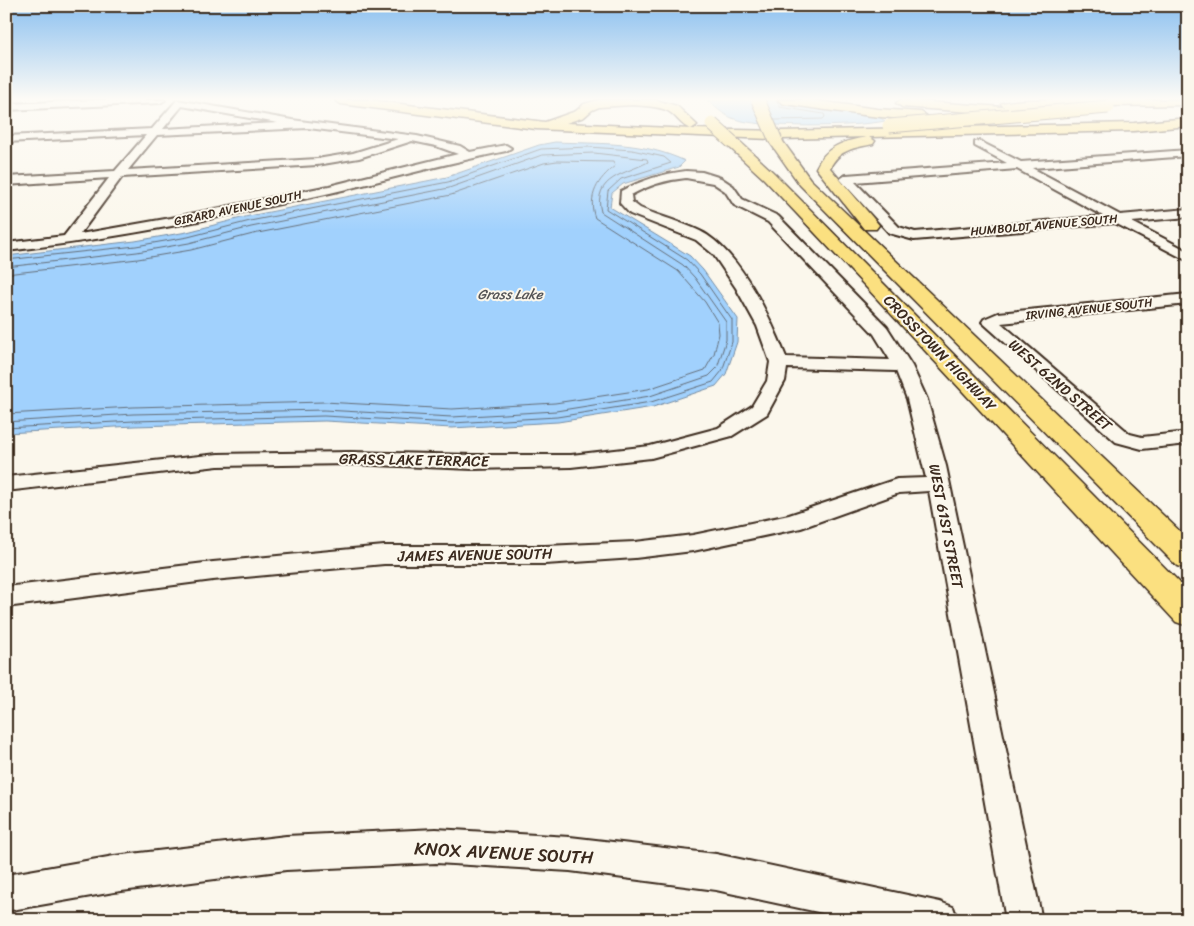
<svg xmlns="http://www.w3.org/2000/svg" width="1194" height="926" viewBox="0 0 1194 926" font-family="Sriracha,sans-serif">
  <style>
    .water { fill: #a1d1fd; stroke: #788ea4 }
    .lines { fill: none; stroke-linecap: round; stroke-linejoin: round }
    .shore { stroke: #646d77; stroke-width: 1 }
    .minor-casing { stroke: #3b2a1e; stroke-width: 4 }
    .motorway-casing { stroke: #3b2a1e; stroke-width: 3 }
    .minor { fill: #fbf7ec; fill-rule: evenodd }
    .motorway { fill: #fbe080; fill-rule: evenodd }
    .motorway-bridge-casing { stroke: #3b2a1e; stroke-width: 15; stroke-linecap: butt }
    .motorway-bridge { stroke: #fbe080; stroke-width: 13 }
    .labels { text-anchor: middle; stroke-width: 4; stroke-linejoin: round; paint-order: stroke }
    .far-street-label { font-size: 12px; fill: #3b2a1e; stroke: #fbf7ec }
    .far-water-label { font-size: 14px; font-style: italic; fill: #545456; stroke: #fbf7ec }
    .street-label { font-size: 15px; fill: #3b2a1e; stroke: #fbf7ec }
    .near-street-label { font-size: 18px; fill: #3b2a1e; stroke: #fbf7ec }
  </style>
  <rect width="100%" height="100%" fill="#fbf7ec"/>
  <filter id="ink" filterUnits="userSpaceOnUse"><feTurbulence type="fractalNoise" baseFrequency=".02" numOctaves="2"/><feDisplacementMap in="SourceGraphic" scale="10" xChannelSelector="R" yChannelSelector="G"/><feConvolveMatrix kernelMatrix="1 2 1 2 8 2 1 2 1" color-interpolation-filters="sRGB"/></filter>
  <g filter="url(#ink)">
    <path class="water" d="M707,100H769L879,117L885,121C856,127 758,129 732,118C722,114 714,106 707,100Z
      M555,142C601,144 642,141 685,161L679,167L623,184L612,193L610,207L690,256L703,270L738,319L737,342L726,374L716,386L653,407L558,422L452,428L325,421L134,426L6,433V256L135,241L187,232L249,216L447,177L539,145Z"/>
    <g class="lines">
      <path class="shore" d="M775,120L823,119L825,117L824,114L780,107L776,100
        M6,260L136,246L188,237L250,221L448,182L541,149L589,147L632,150L664,157L671,163L621,179L608,191L606,209L687,260L700,274L732,320V342L722,371L713,382L651,402L557,417L452,423L324,416L134,421L6,428
        M6,267L137,252L189,243L251,227L449,188L542,155L594,153L647,159L648,162C626,174 592,177 601,212L683,265L695,278L726,322V340L717,368L709,376L650,396L556,411L452,417L324,410L133,414L6,422
        M6,274L138,259L191,250L253,234L451,195L544,163L557,161L613,162L615,166C598,179 587,196 595,218L678,271L705,302L718,323L719,334L714,354L705,370L648,389L555,403L452,409L324,402L133,407L6,414"/>
      <g class="minor-casing">
        <path id="minor" d="M100,100H165L160,103L6,110V104Z
          M177,100L292,120L417,136L460,146L470,152L506,145L511,148L506,151C447,163 389,179 330,193C223,217 115,239 6,251V243L64,236L109,178L6,185V177L115,171L146,135L6,142V136L152,129ZM182,106L278,123L163,129ZM308,128L398,139L353,153L317,159L128,170L157,135ZM412,141L436,146L458,154L329,186L171,218L80,234L122,177L317,165L359,158Z
          M979,141L1021,162L1188,150V156L1032,168L1120,215L1188,209V217L1132,222L1188,251V261L1115,223L914,240L889,233L840,179L846,175L1007,163L975,146V142ZM1017,169L1103,216L915,232L899,227L855,182Z
          M686,171L702,172L721,178L733,186L742,199L778,216L887,327L912,366L927,399L946,466L1042,920H1006L929,491L899,493L801,528L693,551L635,558L545,564H384L213,580L6,607V587L213,562L384,546H545L635,542L693,535L789,515L897,479L926,478L907,399L896,371L787,368L785,381L767,414L732,436L651,458L571,467L473,469L351,464L218,466L6,491V477L218,454L351,452L473,455H571L650,446L718,428L752,406L767,381L770,362L757,326L736,288L713,254L696,240L630,214L620,203L621,191C642,180 662,174 686,171ZM686,178L713,183L725,191L734,205L768,222L874,334L890,360L786,357C770,317 744,260 707,235C692,225 658,216 640,208L632,202L631,195C649,185 666,180 686,178Z
          M1188,294V304L1001,323L1130,434L1142,437L1188,432V444L1142,449L1116,442L982,322L984,319L998,313Z
          M436,829L570,837L716,854L940,902L953,907L958,920H855L716,890L570,871L436,863L286,870L114,892L6,911V875L114,856L286,836Z"/>
      </g>
      <g class="motorway-casing">
        <path id="motorway" d="M335,100H369L545,122L576,111L584,104L598,100H656L677,106L697,125L691,129L779,131L1134,123L1188,118V126L1134,131L869,137L875,141L873,144C855,148 839,149 830,168L879,225L876,229H864L816,168C826,146 844,141 867,137L781,139L810,179L1188,539V569L1177,566L800,185L769,141L771,139L536,129L341,104ZM632,105C644,106 658,106 668,111C677,116 681,126 691,129L566,123L584,117L592,110L599,107Z
          M778,100H810L878,109L921,112L927,116C918,126 804,106 784,104Z
          M900,100L1004,107L1001,104C1008,96 1165,100 1188,100V105L1013,107L1030,109L1032,112L1026,116L902,107L896,103Z
          M732,138L737,139L774,173L1188,591V626L1176,622L867,288L764,179L727,145L725,142L727,139Z"/>
      </g>
      <use href="#minor" class="minor"/>
      <use href="#motorway" class="motorway"/>
      <g class="motorway-bridge-casing">
        <path id="motorway-bridge" d="M758,100L776,141
          M712,124L732,142
          M889,126L1108,107"/>
      </g>
      <use href="#motorway-bridge" class="motorway-bridge"/>
    </g>
  </g>
  <linearGradient id="sky" x2="0" y2="1"><stop stop-color="#8bc0f0"/><stop offset="0.43" stop-color="#fdfbf6"/><stop offset="1" stop-color="#fdfbf6" stop-opacity="0"/></linearGradient>
  <rect width="1194" height="230" fill="url(#sky)"/>
  <g class="labels">
    <g class="far-street-label">
      <text transform="translate(238 208) rotate(-12)" y="4">GIRARD AVENUE SOUTH</text>
      <text transform="translate(1044 225) rotate(-5)" y="4">HUMBOLDT AVENUE SOUTH</text>
      <text transform="translate(1089 309) rotate(-6)" y="4">IRVING AVENUE SOUTH</text>
    </g>
    <g class="far-water-label">
      <text x="510" y="299">Grass Lake</text>
    </g>
    <g class="street-label">
      <text transform="translate(940 353) rotate(46)" y="5">CROSSTOWN HIGHWAY</text>
      <text transform="translate(1060 385) rotate(41)" y="5">WEST 62ND STREET</text>
      <text transform="translate(414 460) rotate(1)" y="5">GRASS LAKE TERRACE</text>
      <text transform="translate(946 526) rotate(79)" y="5">WEST 61ST STREET</text>
      <text transform="translate(475 555) rotate(-1)" y="5">JAMES AVENUE SOUTH</text>
    </g>
    <g class="near-street-label">
      <text transform="translate(504 853) rotate(3)" y="6">KNOX AVENUE SOUTH</text>
    </g>
  </g>
  <rect width="1194" height="926" fill="none" stroke="#fbf7ec" stroke-width="25"/>
  <rect x="12" y="12" width="1169" height="901" fill="none" stroke="#3b2a1e" stroke-width="2" filter="url(#ink)"/>
</svg>
